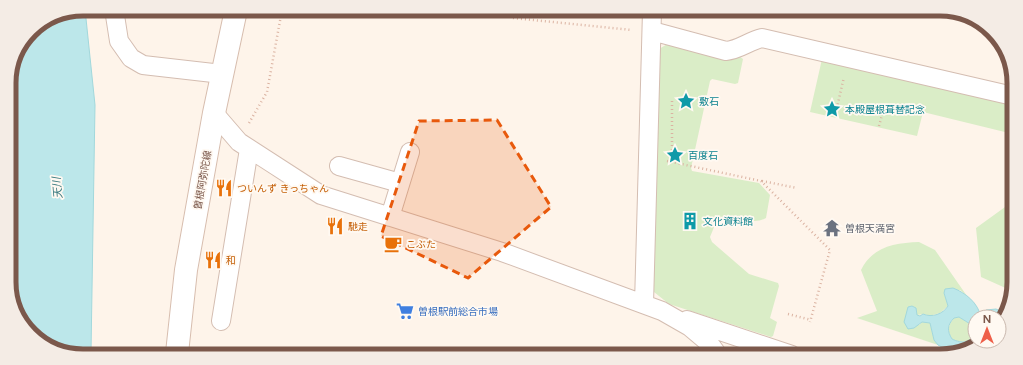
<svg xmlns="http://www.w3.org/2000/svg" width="1023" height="365" viewBox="0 0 1023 365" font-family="Figtree,'Noto Sans JP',sans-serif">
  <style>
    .green { fill: #daedc7 }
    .water { fill: #bce7ea; stroke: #a2d8dc }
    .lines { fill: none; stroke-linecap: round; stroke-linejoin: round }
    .street-casing { stroke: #d4bdb1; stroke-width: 20 }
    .secondary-casing { stroke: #d7bdae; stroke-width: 24 }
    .path { stroke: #dbb3a2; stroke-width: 2.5; stroke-dasharray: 1 3; stroke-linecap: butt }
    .street { stroke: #fff; stroke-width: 18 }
    .secondary { stroke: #fff; stroke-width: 22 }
    .marked { fill: #e8590c; fill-opacity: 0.2; stroke: #e8590c; stroke-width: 3; stroke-dasharray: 8 5; stroke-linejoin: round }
    .labels { text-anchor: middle; stroke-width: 3.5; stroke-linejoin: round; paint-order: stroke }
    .culture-label { font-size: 10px; fill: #0d838f; stroke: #fff9f2; text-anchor: start }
    .street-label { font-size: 10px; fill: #7b584b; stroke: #fff9f2 }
    .food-label { font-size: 10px; fill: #c56008; stroke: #fff9f2; text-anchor: start }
    .worship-label { font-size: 10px; fill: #5b616d; stroke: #fff9f2; text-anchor: start }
    .shop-label { font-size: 10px; fill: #366cbe; stroke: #fff9f2; text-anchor: start }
    .water-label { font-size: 11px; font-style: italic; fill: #3c7c81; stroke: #fff9f2 }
    .rim { fill: none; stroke: #7b584b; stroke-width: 5 }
  </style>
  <rect width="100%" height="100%" fill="#fef4ea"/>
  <path class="green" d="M669,43L739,56L743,59L738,83L735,84L712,79L710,81L691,168L692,171L759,183L770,195L766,218C752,227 734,212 717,220L710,237L712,242L749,274L778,283L779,286L770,318L777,322L773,336L771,337L669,304L654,292V164L659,49Z
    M822,59L1013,104V134L923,112L917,136L810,112Z
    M1012,202L1010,290L981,277L976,228Z
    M919,242L935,250L967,296L960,290L944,293L948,306L940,313L929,316L924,314L917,315L919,325L922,322L930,323L934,340L938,345L857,318L877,311L861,270C873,246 895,243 919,242Z
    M959,317L975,327C975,341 964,345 952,339C947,331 948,325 954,318Z"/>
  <path class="water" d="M83,9H85L95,105L91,352H59L27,331L14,304L11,70L16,50L34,27Z
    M953,288C966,293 978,303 981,317H975V327L959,317L954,318C947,325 947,331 952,339C962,344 971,343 975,332V341H984L953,353L938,345L934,340L930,323L922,322L914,328L908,329L904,322L908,307L912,306L916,308L917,315L920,316L923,314C932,318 943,314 948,306L944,293L945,289Z
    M996,309L1005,313L999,322V317H988L986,310Z"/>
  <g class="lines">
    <g class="street-casing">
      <path id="street" d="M114,9L119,41L131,58L143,65L222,74
        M652,31L726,51C739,50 749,41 762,38L1013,96
        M214,113L239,142L321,195L502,252L662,311L690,327L709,343L718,355
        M339,166L400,183
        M390,217L410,152
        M644,304L652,11
        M687,320L792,355
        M221,321L249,149"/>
    </g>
    <g class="secondary-casing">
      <path id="secondary" d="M177,353L186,270L214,113L236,10"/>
    </g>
    <path class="path" d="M513,18L632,30
      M835,116L844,77
      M249,123L267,92L282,10
      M879,126L882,115
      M667,161L761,181L830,250L810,322
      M672,162V101
      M762,181L797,188
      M983,311L985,317
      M788,314L811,320"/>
    <use href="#street" class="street"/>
    <use href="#secondary" class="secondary"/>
  </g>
  <path class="marked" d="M497,120L551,207L468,278L381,236L419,121Z"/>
  <defs>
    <g id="sight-bare" transform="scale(1.38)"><path d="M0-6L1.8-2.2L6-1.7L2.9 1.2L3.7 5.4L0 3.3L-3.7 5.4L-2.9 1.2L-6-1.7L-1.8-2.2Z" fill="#0f9aa8" stroke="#fff9f2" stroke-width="2.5" paint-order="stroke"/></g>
    <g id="restaurant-bare" transform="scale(1.38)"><path d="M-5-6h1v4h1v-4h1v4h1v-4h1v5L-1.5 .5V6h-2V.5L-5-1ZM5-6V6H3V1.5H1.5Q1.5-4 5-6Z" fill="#e8710a" stroke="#fff9f2" stroke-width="2.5" paint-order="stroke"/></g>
    <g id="building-bare" transform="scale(1.38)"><path d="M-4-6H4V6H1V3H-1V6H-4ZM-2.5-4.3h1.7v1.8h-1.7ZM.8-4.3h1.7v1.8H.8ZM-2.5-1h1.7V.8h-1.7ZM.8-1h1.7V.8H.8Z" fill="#0f9aa8" stroke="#fff9f2" stroke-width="2.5" paint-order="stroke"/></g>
    <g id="temple-bare" transform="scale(1.38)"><path d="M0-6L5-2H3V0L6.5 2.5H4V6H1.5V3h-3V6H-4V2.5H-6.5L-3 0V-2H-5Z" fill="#6b7280" stroke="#fff9f2" stroke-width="2.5" paint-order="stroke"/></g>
    <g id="cafe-bare" transform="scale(1.38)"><path d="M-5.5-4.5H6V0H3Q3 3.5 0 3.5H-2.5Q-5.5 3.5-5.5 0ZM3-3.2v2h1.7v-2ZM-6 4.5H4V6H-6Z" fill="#e8710a" stroke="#fff9f2" stroke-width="2.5" paint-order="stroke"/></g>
    <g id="supermarket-bare" transform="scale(1.38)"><path d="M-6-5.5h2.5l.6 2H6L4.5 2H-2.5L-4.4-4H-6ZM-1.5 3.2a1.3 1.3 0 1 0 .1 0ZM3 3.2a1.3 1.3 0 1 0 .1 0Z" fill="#3f7fe0" stroke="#fff9f2" stroke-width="2.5" paint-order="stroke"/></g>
  </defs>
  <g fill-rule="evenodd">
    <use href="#sight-bare" x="686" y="101"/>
    <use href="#sight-bare" x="832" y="109"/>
    <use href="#sight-bare" x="675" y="155"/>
    <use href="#restaurant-bare" x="224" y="188"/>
    <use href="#building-bare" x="690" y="221"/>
    <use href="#restaurant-bare" x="335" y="226"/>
    <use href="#temple-bare" x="832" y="228"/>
    <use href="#cafe-bare" x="393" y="244"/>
    <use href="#restaurant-bare" x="213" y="260"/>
    <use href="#supermarket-bare" x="405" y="311"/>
  </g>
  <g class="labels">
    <g class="culture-label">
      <text x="699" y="105">敷石</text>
      <text x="845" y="113">本殿屋根葺替記念</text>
      <text x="688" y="159">百度石</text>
      <text x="703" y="225">文化資料館</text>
    </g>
    <g class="street-label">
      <text transform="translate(202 180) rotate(-80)" y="4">曽根阿弥陀線</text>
    </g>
    <g class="food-label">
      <text x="237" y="192">ついんず きっちゃん</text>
      <text x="348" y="230">馳走</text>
      <text x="406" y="248">こぶた</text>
      <text x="226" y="264">和</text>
    </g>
    <g class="worship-label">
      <text x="845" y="232">曽根天満宮</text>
    </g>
    <g class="shop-label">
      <text x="418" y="315">曽根駅前総合市場</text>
    </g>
    <g class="water-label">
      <text transform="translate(57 188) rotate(-95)" y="4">天川</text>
    </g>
  </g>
  <path d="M0 0H1023V365H0ZM83 16H940A67 67 0 0 1 1007 83V282A67 67 0 0 1 940 349H83A67 67 0 0 1 16 282V83A67 67 0 0 1 83 16Z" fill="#f4ece5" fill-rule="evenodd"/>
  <path class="rim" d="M83 16H940A67 67 0 0 1 1007 83V282A67 67 0 0 1 940 349H83A67 67 0 0 1 16 282V83A67 67 0 0 1 83 16Z"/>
  <g transform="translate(987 329)"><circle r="19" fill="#fff9f2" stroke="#cab9af"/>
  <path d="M0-3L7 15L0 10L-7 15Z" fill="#ee5f49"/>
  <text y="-6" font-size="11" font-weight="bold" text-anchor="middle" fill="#7b584b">N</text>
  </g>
</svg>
